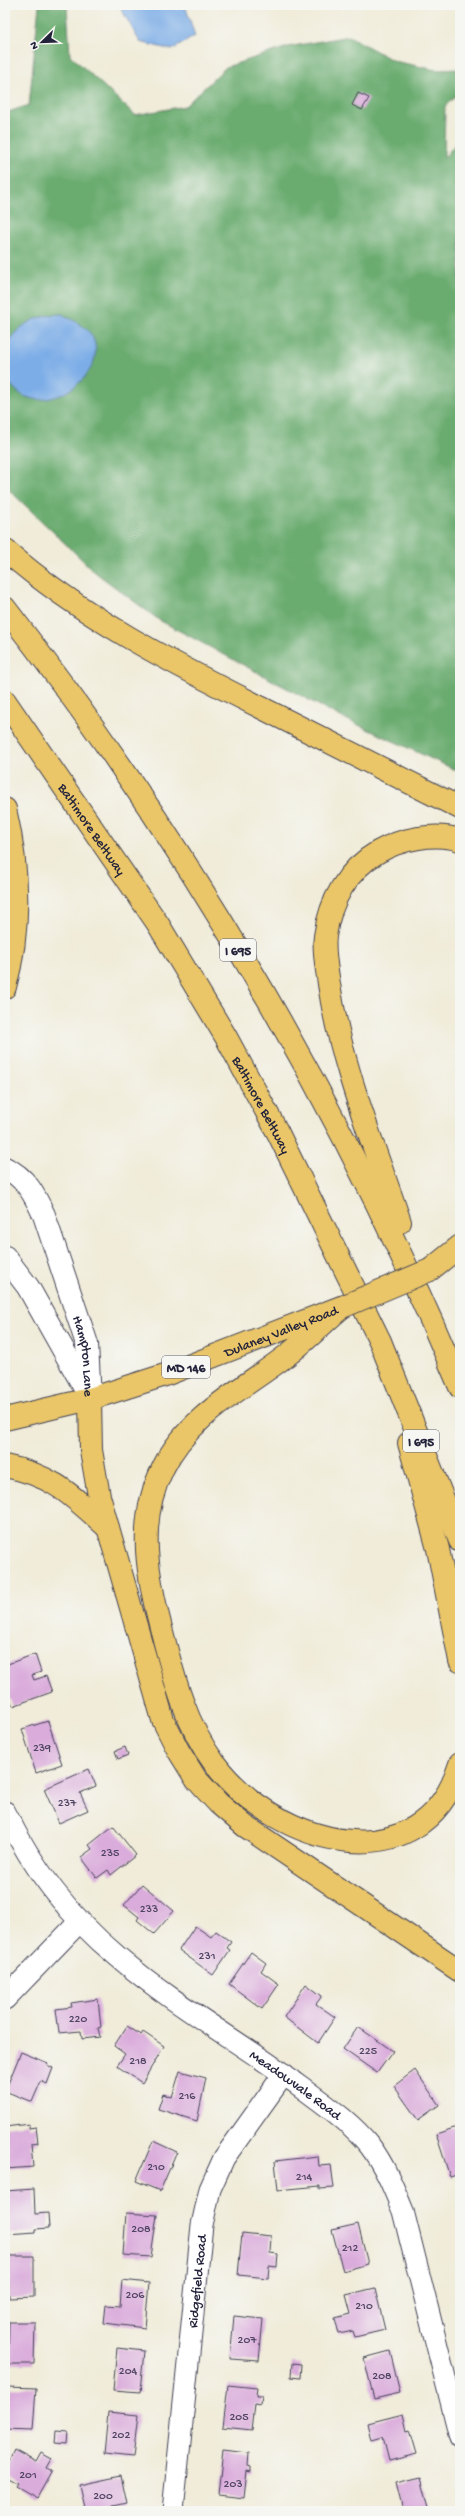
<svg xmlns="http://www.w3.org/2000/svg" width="465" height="2516" viewBox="0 0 465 2516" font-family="'Gochi Hand',sans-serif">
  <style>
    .forest { fill: #6bac70; stroke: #466756 }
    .water { fill: #7dade7; stroke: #506891 }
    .building { fill: #daacdb }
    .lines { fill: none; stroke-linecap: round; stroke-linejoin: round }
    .minor-casing { stroke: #414053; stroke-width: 23 }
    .tertiary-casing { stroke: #414053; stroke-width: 24 }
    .primary-casing { stroke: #414053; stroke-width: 24 }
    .motorway-casing { stroke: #414053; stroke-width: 24 }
    .minor { stroke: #fff; stroke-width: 21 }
    .tertiary { stroke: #fff; stroke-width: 22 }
    .primary { stroke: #eac669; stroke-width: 22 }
    .motorway { stroke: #eac669; stroke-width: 22 }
    .primary-bridge-casing { stroke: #414053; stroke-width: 24; stroke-linecap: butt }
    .primary-bridge { stroke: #eac669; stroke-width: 22 }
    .labels { text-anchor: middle; stroke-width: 3; stroke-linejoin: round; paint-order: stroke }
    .number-label { font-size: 12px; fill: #504463 }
    .shield { fill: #f6f6f2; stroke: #626272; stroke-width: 1 }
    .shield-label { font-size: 13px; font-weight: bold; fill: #22223b }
    .street-label { font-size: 14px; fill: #22223b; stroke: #f6f6f2 }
  </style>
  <rect width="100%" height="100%" fill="#f6f6f2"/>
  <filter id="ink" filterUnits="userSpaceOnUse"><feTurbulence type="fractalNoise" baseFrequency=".025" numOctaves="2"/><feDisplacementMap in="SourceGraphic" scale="8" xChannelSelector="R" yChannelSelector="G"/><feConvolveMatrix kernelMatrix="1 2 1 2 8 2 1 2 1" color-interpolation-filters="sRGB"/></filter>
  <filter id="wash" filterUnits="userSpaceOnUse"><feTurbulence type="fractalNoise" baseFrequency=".012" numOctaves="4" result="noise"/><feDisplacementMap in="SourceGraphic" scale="16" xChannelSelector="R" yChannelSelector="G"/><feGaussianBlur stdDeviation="0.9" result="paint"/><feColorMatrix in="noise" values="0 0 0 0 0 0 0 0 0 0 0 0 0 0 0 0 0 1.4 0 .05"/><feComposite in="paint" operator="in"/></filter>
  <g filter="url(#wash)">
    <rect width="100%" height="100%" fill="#f0ecd9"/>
    <path class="forest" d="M39,5H67L70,55L135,115L185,106L226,67L288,47L349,36L394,61L436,70L460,69V92L445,106L444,158L460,138V772L339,716L159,620L96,573L5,486V113L29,105Z"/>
    <path class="water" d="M119,5H185L195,36L172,50L140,42Z
      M62,314C71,319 84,325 90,333C118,372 34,432 7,378C3,369 5,357 5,347C18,324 37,315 62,314Z"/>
    <g id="blocks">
      <path class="building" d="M358,93L369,98L362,110L352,105Z
        M35,1654L41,1672L32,1675L34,1680L46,1676L52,1692L13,1706L5,1689V1665Z
        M48,1721L62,1764L36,1773L22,1729Z
        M125,1747L128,1755L118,1759L115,1751Z
        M89,1769L96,1786L80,1793L88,1810L59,1823L44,1789Z
        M113,1826L136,1855L111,1875L108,1870L97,1878L81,1857L92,1849L89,1845Z
        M142,1884L174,1911L154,1934L137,1920L139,1917L124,1905Z
        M195,1926L211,1937L216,1931L231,1942L227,1948L230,1950L213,1975L179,1950Z
        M251,1952L266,1963L261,1971L279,1984L262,2009L229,1984Z
        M306,1984L322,1996L316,2004L335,2017L318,2043L284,2017Z
        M98,1999L101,2027L98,2028L100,2037L82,2039L81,2031L59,2033L56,2009L72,2007L71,2003Z
        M127,2026L141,2035L143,2032L164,2046L142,2083L117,2066L125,2054L114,2046Z
        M358,2027L393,2051L377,2073L343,2049Z
        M21,2052L48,2063L47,2065L53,2068L47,2084L41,2081L32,2102L5,2091Z
        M415,2070L439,2105L418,2120L394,2086Z
        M180,2071L206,2078L197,2121L158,2109L163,2094L172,2097Z
        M29,2124V2128L36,2127L38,2143L31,2144L33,2167L5,2169V2127Z
        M460,2126V2174L450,2177L436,2134Z
        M153,2141L177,2152L160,2191L136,2181Z
        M318,2156L319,2166L331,2165L334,2188L320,2189V2186L278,2190L275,2161Z
        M34,2189L35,2214L48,2213L49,2228L36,2229V2232L6,2234L5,2191Z
        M126,2213L157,2215L151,2257L123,2255Z
        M358,2224L368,2264L343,2271L332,2230Z
        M242,2233L271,2236L270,2253L278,2254L277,2267L269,2266L268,2278L238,2275Z
        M8,2256H34V2297L9,2298Z
        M122,2280L149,2283L145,2328L104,2323L106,2305L120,2306Z
        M375,2288L385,2330L355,2337L353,2331L339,2334L335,2318L351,2314L346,2295Z
        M234,2316L263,2319L259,2361L230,2359Z
        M9,2322H35L34,2364H8Z
        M117,2348L144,2351L140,2392L113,2390Z
        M390,2351L400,2393L374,2399L364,2358Z
        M292,2363L301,2364L300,2378L291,2377Z
        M228,2385L257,2388L256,2396H262L261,2405L255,2404L252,2430L223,2427Z
        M7,2387L36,2388L33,2430L5,2429Z
        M108,2412L138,2415L133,2457L104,2454Z
        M403,2414L407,2431L410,2430L417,2454L389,2461L383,2437L372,2440L368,2423Z
        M56,2431L68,2432L67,2443L55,2442Z
        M14,2450L36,2462L41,2453L52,2459L47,2468L52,2471L37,2498L16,2486L18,2483L5,2476V2469Z
        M223,2450L249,2453L248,2466L251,2467V2472L247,2471L244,2498L218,2495Z
        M121,2476L127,2504L109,2508V2510L107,2511H85L79,2485Z
        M421,2477L430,2511H403L396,2483Z"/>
    </g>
  </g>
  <g filter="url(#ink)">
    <use href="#blocks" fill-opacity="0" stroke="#414053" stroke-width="1"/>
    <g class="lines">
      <g class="minor-casing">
        <g id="minor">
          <path id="s1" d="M5,1812C32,1867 70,1917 117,1956C174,2005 240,2042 300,2086C324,2104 351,2122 370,2146C385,2166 394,2189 403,2211L460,2437"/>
          <path d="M5,1999L79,1922"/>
          <path id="s2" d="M173,2511L202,2225L210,2189L224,2158L284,2074"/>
        </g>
      </g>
      <g class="tertiary-casing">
        <g id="tertiary">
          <path id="s3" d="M5,1168C26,1177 35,1196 44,1215L87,1344L90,1399"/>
          <path d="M5,1257L28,1287L87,1392"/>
        </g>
      </g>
      <g class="primary-casing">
        <g id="primary">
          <path id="s4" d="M5,1419L90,1399L165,1375L341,1307"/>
        </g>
      </g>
      <g class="motorway-casing">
        <g id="motorway">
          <path d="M5,550C82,617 172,663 262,708C328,741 394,774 460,808"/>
          <path d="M5,608C190,846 343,1109 460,1387"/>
          <path id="s5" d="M5,701L158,924L226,1037L278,1133L380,1341L460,1541"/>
          <path d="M5,809C19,868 21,929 5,987"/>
          <path d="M400,1222C374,1145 341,1066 329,984C327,969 323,952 325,936C330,901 347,870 378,852C400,839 435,832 460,840"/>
          <path d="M430,1270L460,1246"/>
          <path d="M342,1307C323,1323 306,1341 286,1356C243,1389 188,1416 163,1468C138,1517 146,1569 159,1620C172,1670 183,1721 215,1764C275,1844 422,1888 460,1764"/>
          <path d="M90,1399L91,1450L99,1496L163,1720L178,1750L196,1779L218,1803L245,1826L460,1971"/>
          <path d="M409,1443L438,1549L460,1661"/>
          <path d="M5,1466C55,1476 71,1495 108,1528"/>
        </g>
      </g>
      <use href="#minor" class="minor"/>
      <use href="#tertiary" class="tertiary"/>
      <use href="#primary" class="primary"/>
      <use href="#motorway" class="motorway"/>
      <g class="primary-bridge-casing">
        <path id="primary-bridge" d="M342,1307L430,1270"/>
      </g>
      <use href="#primary-bridge" class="primary-bridge"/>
    </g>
  </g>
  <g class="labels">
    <g class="number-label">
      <text x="42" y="1751">239</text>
      <text x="67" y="1806">237</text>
      <text x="110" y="1856">235</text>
      <text x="149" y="1912">233</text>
      <text x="207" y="1959">231</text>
      <text x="78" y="2022">220</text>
      <text x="368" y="2054">225</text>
      <text x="138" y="2064">218</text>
      <text x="187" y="2099">216</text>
      <text x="156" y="2170">210</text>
      <text x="304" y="2180">214</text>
      <text x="141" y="2232">208</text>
      <text x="350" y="2251">212</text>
      <text x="135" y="2298">206</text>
      <text x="364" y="2309">210</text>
      <text x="247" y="2343">207</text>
      <text x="128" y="2374">204</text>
      <text x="382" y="2379">208</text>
      <text x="239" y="2420">205</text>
      <text x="121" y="2438">202</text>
      <text x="28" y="2478">201</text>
      <text x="233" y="2487">203</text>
      <text x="103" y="2499">200</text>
    </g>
    <g class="shield">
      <rect x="220" y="939" width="36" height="22" rx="3"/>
      <rect x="162" y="1356" width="48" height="22" rx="3"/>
      <rect x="403" y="1430" width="36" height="22" rx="3"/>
    </g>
    <g class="shield-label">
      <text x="238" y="955">I 695</text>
      <text x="186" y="1372">MD 146</text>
      <text x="421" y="1446">I 695</text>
    </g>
    <g class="street-label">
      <text dy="5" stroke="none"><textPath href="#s5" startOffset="155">Baltimore Beltway</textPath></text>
      <text dy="5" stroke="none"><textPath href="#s5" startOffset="479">Baltimore Beltway</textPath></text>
      <text dy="5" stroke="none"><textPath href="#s4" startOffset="290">Dulaney Valley Road</textPath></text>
      <text dy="5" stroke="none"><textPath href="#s3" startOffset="210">Hampton Lane</textPath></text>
      <text dy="5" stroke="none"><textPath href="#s1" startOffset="404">Meadowvale Road</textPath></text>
      <text dy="5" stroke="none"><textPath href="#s2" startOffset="231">Ridgefield Road</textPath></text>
    </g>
  </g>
  <rect width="465" height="2516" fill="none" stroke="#f6f6f2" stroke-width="20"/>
  <g transform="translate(42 42) rotate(247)" stroke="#f6f6f2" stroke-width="3" paint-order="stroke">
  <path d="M0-3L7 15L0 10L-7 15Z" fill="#22223b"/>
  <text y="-6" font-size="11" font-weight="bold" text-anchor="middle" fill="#22223b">N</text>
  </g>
</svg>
